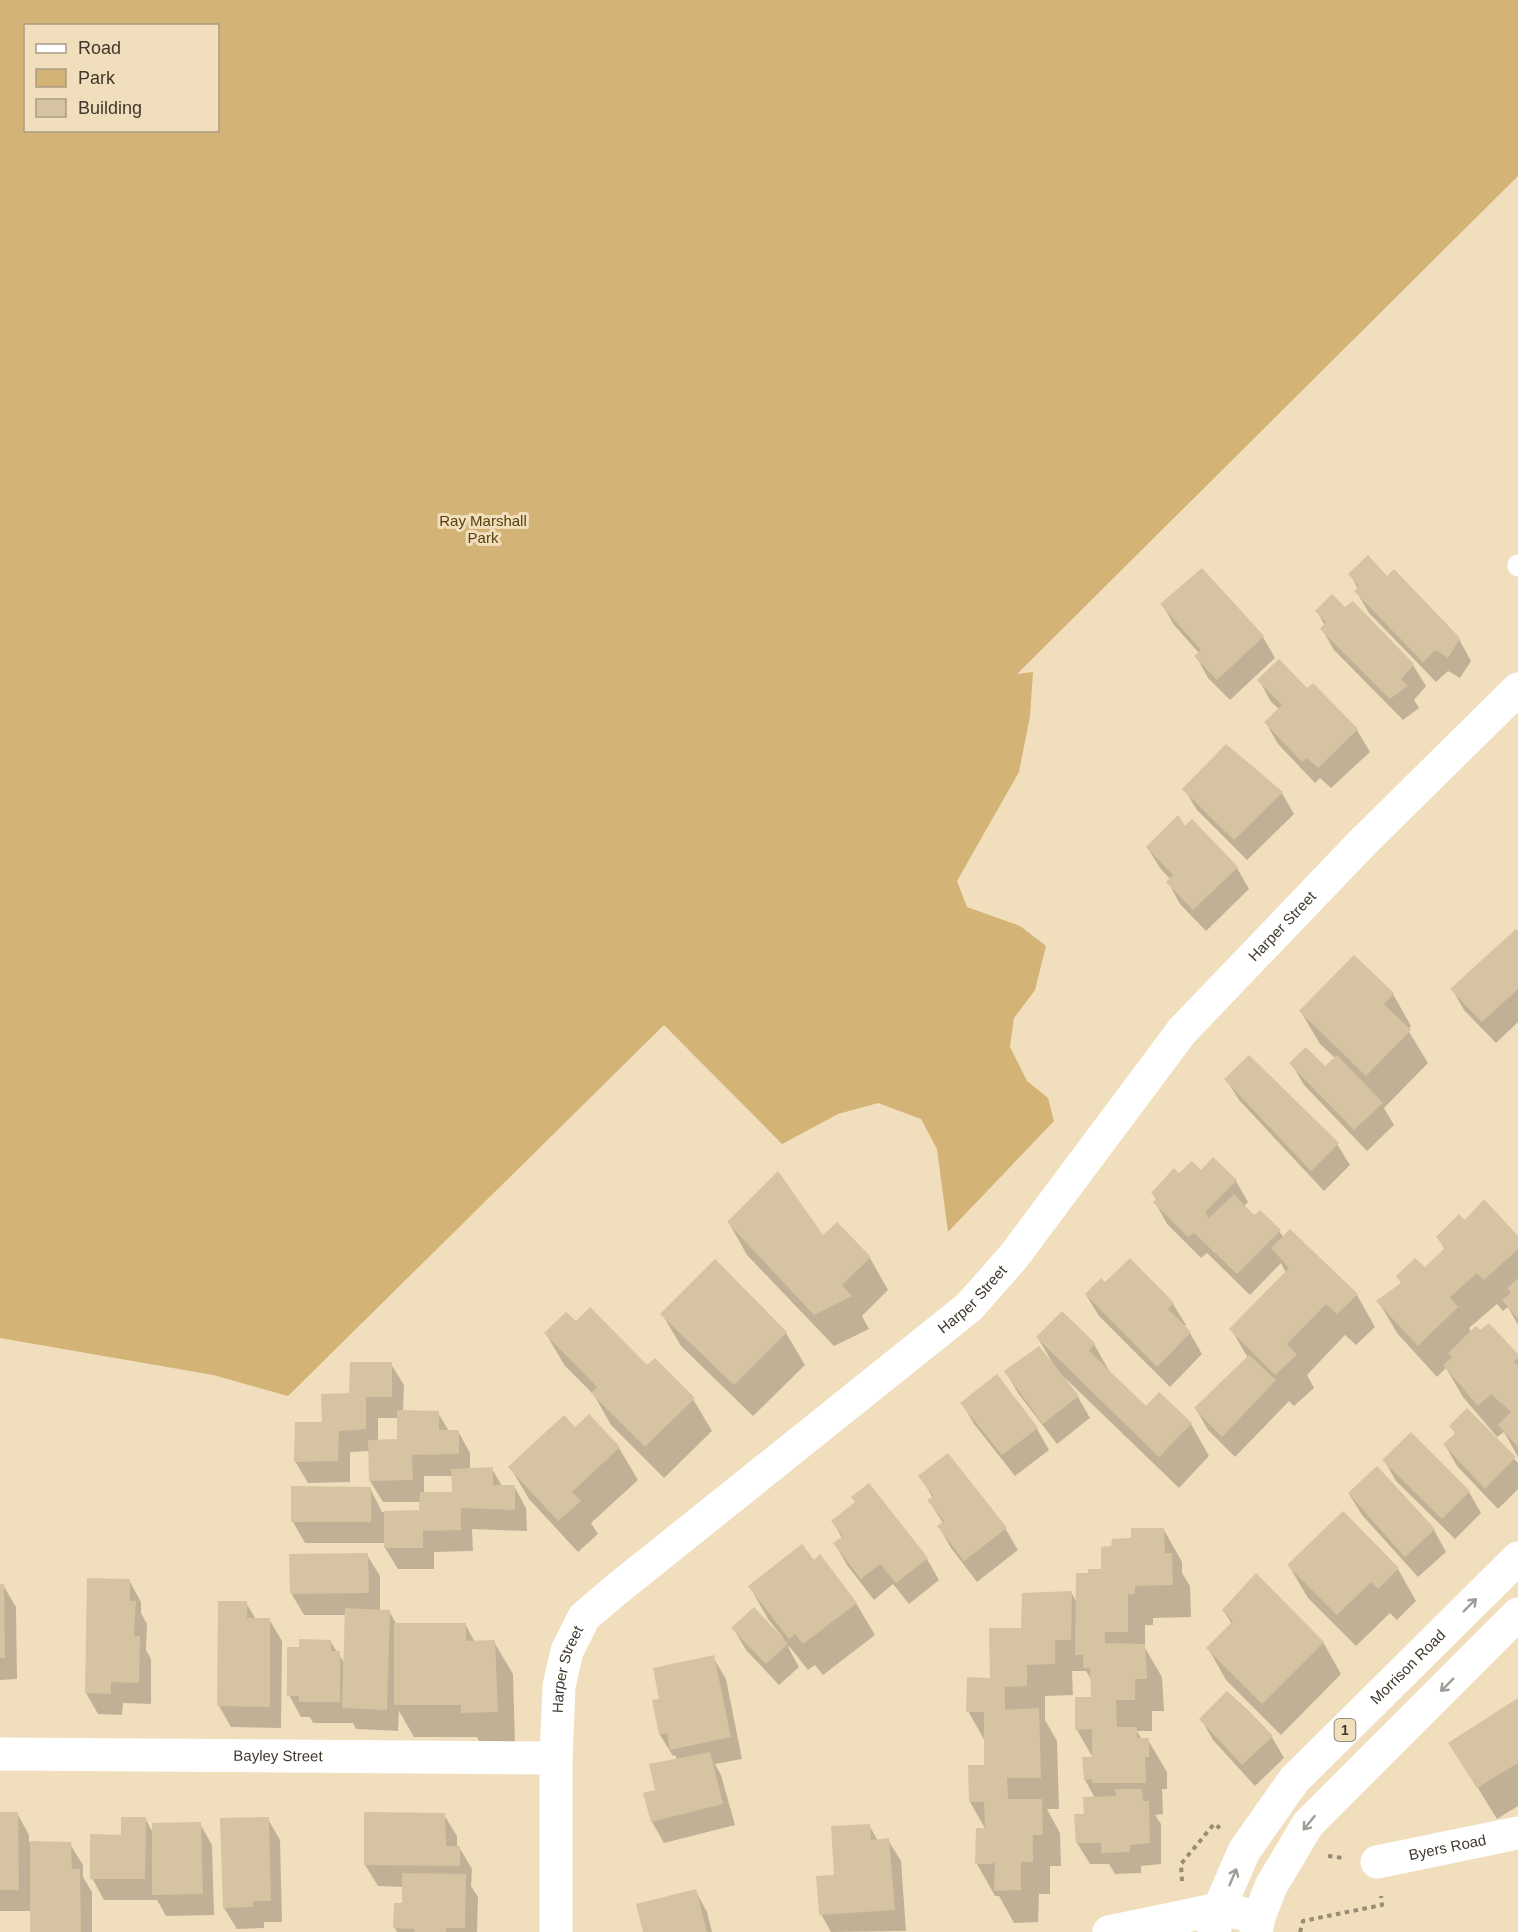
<svg xmlns="http://www.w3.org/2000/svg" width="1518" height="1932" viewBox="0 0 1518 1932" font-family="Arial,sans-serif">
  <style>
    .green { fill: #d3b376; fill-rule: evenodd }
    .shadow { fill: #0003; fill-rule: evenodd }
    .building { fill: #d5c3a1 }
    .lines { fill: none; stroke-linecap: round; stroke-linejoin: round }
    .path { stroke: #998c74; stroke-width: 4; stroke-dasharray: 4.5 4.5; stroke-linecap: butt }
    .lane { stroke: #fff; stroke-width: 21 }
    .street { stroke: #fff; stroke-width: 33 }
    .primary { stroke: #fff; stroke-width: 33 }
    .oneway { stroke: #a09c96 }
    .labels { text-anchor: middle; stroke-width: 6; stroke-linejoin: round; paint-order: stroke }
    .shield { fill: #f1debc; stroke: #756a57; stroke-width: 1.5 }
    .shield-label { font-size: 14px; font-weight: bold; fill: #40392c }
    .park-label { font-size: 15px; fill: #58410c; stroke: #f1debc }
    .street-label { font-size: 15px; fill: #40392c; stroke: #f1debc }
  </style>
  <rect width="100%" height="100%" fill="#f1debc"/>
  <path class="green" d="M0,0H1518V176L1017,674L1033,672L1030,716L1019,772L957,881L967,907L1020,926L1046,946L1035,990L1014,1018L1010,1047L1027,1081L1048,1098L1054,1121L948,1232L937,1149L921,1119L878,1103L838,1114L782,1144L664,1025L288,1396L213,1375L0,1338ZM26,26H218V130H26Z"/>
  <path class="shadow" d="M1350,574L1387,578L1459,639L1471,661L1460,678L1448,671L1436,682L1369,613L1356,591L1358,589Z
    M1162,604L1263,637L1275,658L1230,700L1208,678L1196,656L1199,653L1174,625Z
    M1345,609L1413,665L1426,686L1414,700L1419,708L1403,720L1334,650L1322,629L1325,626L1317,611Z
    M1259,680L1307,690L1313,685L1357,730L1370,752L1331,788L1320,778L1315,783L1278,744L1266,723L1279,709L1271,702Z
    M1184,789L1282,793L1294,814L1247,860L1197,810Z
    M1185,828L1237,868L1249,889L1206,931L1180,904L1168,882L1171,880L1160,868L1147,847Z
    M1518,933V1022L1496,1043L1464,1010L1452,989Z
    M1354,957L1393,994L1411,1026L1408,1030L1428,1063L1384,1108L1394,1125L1367,1151L1304,1085L1291,1063L1325,1068L1335,1058L1320,1044L1301,1012Z
    M1226,1079L1337,1144L1350,1165L1324,1191L1239,1100Z
    M1201,1172L1236,1181L1248,1202L1244,1206L1254,1217L1279,1231L1284,1238L1357,1295L1375,1327L1356,1345L1345,1335L1307,1375L1314,1388L1294,1406L1289,1401L1235,1457L1208,1430L1196,1409L1248,1358L1231,1329L1286,1273L1281,1263L1250,1295L1207,1253L1201,1258L1167,1224L1155,1202L1157,1200L1152,1193L1179,1175Z
    M1465,1222L1518,1238V1325L1508,1307L1503,1311L1497,1304L1469,1328L1471,1332L1518,1357V1457L1504,1432L1497,1437L1463,1397L1446,1368L1437,1377L1397,1333L1378,1301L1425,1269L1445,1250L1438,1237Z
    M729,1223L823,1237L870,1258L888,1290L862,1316L869,1329L834,1346L747,1255Z
    M1105,1284L1173,1304L1186,1325L1184,1327L1190,1333L1202,1354L1170,1387L1099,1316L1086,1295Z
    M662,1314L786,1333L805,1365L753,1416L681,1346Z
    M546,1334L647,1367L693,1399L712,1431L664,1478L611,1425L594,1395L565,1366Z
    M1038,1338L1094,1344L1112,1376L1146,1408L1191,1424L1209,1456L1179,1488L1065,1378L1064,1379L1078,1397L1090,1418L1057,1444L1018,1393L1006,1372L1052,1362Z
    M391,1364L404,1385L403,1412L438,1413L449,1431H458L470,1453V1470L492,1469L502,1486H514L526,1508L527,1531L472,1529L473,1551L434,1552V1569H398L385,1548V1543H305L293,1522L370,1488L382,1512L421,1511V1502H383L370,1481V1451L350,1452V1482L308,1483L295,1461L323,1424L351,1395ZM378,1418H398V1440L378,1441ZM424,1476H453V1494L424,1493Z
    M997,1376L1037,1429L1049,1450L1015,1476L974,1424L962,1403Z
    M1467,1410L1518,1463V1489L1498,1509L1457,1466L1445,1445L1456,1435L1451,1426Z
    M589,1416L619,1448L638,1480L591,1523L598,1534L578,1552L529,1499L510,1467L575,1429Z
    M1384,1460L1469,1492L1481,1513L1455,1539L1396,1481Z
    M1377,1468L1434,1530L1446,1552L1418,1577L1362,1515L1349,1494Z
    M920,1476L1005,1528L1018,1550L977,1582L951,1548L939,1527L943,1523L929,1501L933,1498Z
    M833,1522L927,1559L939,1580L909,1604L893,1584L874,1600L847,1565L835,1544L842,1538Z
    M1164,1530L1182,1562V1573L1190,1586L1191,1617L1153,1618V1625H1145V1648L1162,1677L1164,1711H1152V1731H1137L1142,1740H1148L1167,1772V1789H1162L1163,1814L1155,1815L1161,1824V1864L1141,1866V1873L1115,1874L1109,1864H1090L1077,1843L1085,1816L1095,1798L1085,1780L1084,1759L1093,1758L1077,1730L1093,1699L1092,1681L1086,1671H1072L1073,1695L1045,1696V1720L1057,1741L1059,1809H1047L1060,1833L1061,1866H1050V1894H1039L1038,1922L1014,1923L999,1896H995L977,1864L986,1830L970,1802L986,1767V1743L968,1711L992,1679L1023,1629L1071,1592L1077,1603L1102,1571L1113,1548Z
    M367,1555L380,1576V1611H389L397,1625L465,1624L475,1642H494L513,1674L515,1744L481,1745L477,1737H414L399,1711L398,1731L356,1729L353,1723H313L310,1717H301L289,1695L301,1649L330,1641L345,1664L347,1615H304L291,1593Z
    M814,1562L856,1603L875,1635L823,1675L815,1665L808,1670L789,1646L788,1647L799,1667L779,1685L746,1650L733,1628L782,1640L783,1638L768,1619L750,1587Z
    M1289,1566L1398,1569L1416,1601L1397,1620L1390,1613L1356,1646L1308,1598Z
    M129,1580L141,1602V1613L147,1624L146,1650L151,1659V1704L123,1703L122,1715L98,1714L86,1693Z
    M3,1585L16,1607L17,1679L0,1680V1586Z
    M246,1603L256,1619H269L282,1641L281,1728L231,1727L219,1706Z
    M1223,1610L1323,1642L1341,1674L1281,1735L1226,1680L1208,1648L1232,1624Z
    M713,1657L726,1679L742,1759L715,1764L721,1775L735,1825L664,1843L652,1822L645,1794L657,1792L677,1760L675,1755L673,1756L660,1735L661,1700Z
    M1518,1700V1806L1497,1819L1450,1743Z
    M1201,1719L1272,1737L1284,1758L1255,1786L1213,1740Z
    M0,1813H17L29,1835V1842L70,1844L83,1865V1877L92,1892V1932H31V1911H0Z
    M444,1815L457,1836V1847H459L472,1869L471,1886L478,1897L477,1932H397L395,1928L404,1905V1887L378,1886L365,1865Z
    M145,1818L153,1833L200,1824L212,1845L214,1915L166,1916L157,1900H104L92,1878Z
    M222,1819H268L280,1840L282,1922H264V1928L237,1929L224,1908Z
    M869,1825L878,1841L888,1840L901,1861L906,1931L831,1932L821,1914L836,1876Z
    M695,1890L707,1912L712,1932H645Z"/>
  <path class="building" d="M1368,555L1387,576L1394,569L1460,638L1448,658L1435,650L1423,662L1354,591L1359,586L1348,574Z
    M1202,568L1264,636L1217,680L1194,656L1201,650L1160,604Z
    M1332,594L1345,607L1353,601L1414,664L1401,679L1408,686L1390,699L1320,629L1326,622L1315,611Z
    M1279,659L1307,688L1313,683L1358,729L1318,768L1307,758L1302,762L1264,722L1282,705L1257,680Z
    M1226,744L1283,792L1234,840L1182,789Z
    M1178,815L1185,826L1192,819L1238,867L1193,910L1166,882L1173,875L1146,847Z
    M1516,929L1518,931V989L1482,1022L1450,989Z
    M1354,955L1394,993L1384,1004L1411,1030L1366,1076L1299,1011Z
    M1306,1047L1325,1066L1337,1055L1383,1103L1354,1130L1289,1063Z
    M1249,1055L1339,1143L1311,1171L1224,1079Z
    M1213,1157L1237,1180L1205,1212L1209,1218L1234,1194L1254,1215L1260,1210L1281,1230L1237,1274L1194,1233L1188,1237L1153,1202L1157,1198L1151,1193L1174,1168L1179,1173L1192,1161L1201,1170Z
    M778,1171L823,1235L837,1222L871,1257L842,1285L852,1296L814,1315L727,1222Z
    M1484,1199L1518,1236V1249L1484,1280L1477,1273L1450,1297L1458,1307L1418,1346L1376,1301L1401,1283L1396,1276L1415,1258L1425,1267L1445,1248L1436,1237L1459,1214L1465,1220Z
    M1290,1229L1358,1294L1337,1314L1326,1304L1287,1344L1297,1355L1275,1375L1229,1329L1289,1268L1271,1248Z
    M1130,1258L1174,1303L1168,1309L1191,1332L1157,1367L1085,1294L1101,1278L1105,1282Z
    M715,1259L787,1332L734,1385L660,1314Z
    M1518,1278V1319L1502,1300L1511,1293L1507,1288Z
    M590,1307L647,1365L655,1358L695,1398L645,1447L591,1393L597,1387L544,1333L566,1312L576,1321Z
    M1062,1311L1095,1343L1089,1351L1146,1406L1159,1392L1192,1423L1159,1457L1036,1337Z
    M1489,1323L1518,1354V1358L1514,1362L1518,1366V1447L1498,1425L1511,1412L1491,1394L1478,1406L1443,1365L1452,1357L1448,1353L1476,1326L1480,1330Z
    M1039,1346L1079,1396L1043,1424L1004,1371Z
    M1249,1355L1276,1380L1222,1437L1194,1408Z
    M350,1362H392V1397H366V1429L339,1431L338,1461L294,1462L295,1422H322L321,1394L349,1393Z
    M997,1374L1038,1428L1002,1455L960,1403Z
    M1467,1408L1516,1457L1485,1489L1443,1444L1456,1433L1449,1426Z
    M397,1410L439,1411V1430H459V1454L412,1455L413,1480L369,1481L368,1440L397,1439Z
    M589,1414L620,1447L572,1492L581,1501L558,1521L508,1467L564,1415L575,1427Z
    M1411,1432L1470,1491L1442,1519L1382,1460Z
    M948,1453L1007,1528L964,1561L937,1526L944,1521L927,1500L934,1496L918,1476Z
    M1377,1466L1435,1529L1405,1557L1348,1493Z
    M493,1467V1485H515V1510L461,1508V1530L423,1531V1548H384V1511L419,1510L420,1492H452L451,1469Z
    M869,1483L928,1558L896,1583L880,1564L861,1579L833,1543L843,1536L831,1521L855,1502L851,1497Z
    M291,1486L371,1487V1522H291Z
    M1343,1511L1399,1568L1378,1589L1371,1582L1337,1615L1287,1565Z
    M1131,1528H1164L1165,1553H1172L1173,1585L1135,1586V1594H1128V1632H1105V1643L1145,1644L1147,1679H1135V1700H1116L1117,1727H1137V1738H1149V1757H1145L1146,1783H1092V1779L1084,1780L1082,1757H1092V1729L1075,1730V1697H1091L1090,1668H1083V1655H1075L1076,1573H1088V1569H1101V1547L1111,1546L1112,1539L1131,1538Z
    M802,1544L814,1560L820,1554L857,1603L803,1644L795,1634L789,1639L748,1586Z
    M368,1553L369,1593L290,1594L289,1554Z
    M1256,1573L1324,1642L1262,1704L1206,1648L1233,1621L1222,1610Z
    M87,1578L130,1579V1601H136L134,1636H140L139,1683L111,1682V1694L85,1693Z
    M0,1584H4L5,1658H0Z
    M1072,1591L1071,1640H1055V1664L1027,1665V1686L1005,1687V1710L1039,1708L1041,1778H1007L1008,1799H1042L1043,1835H1033V1862H1021V1890L994,1891L995,1862H993L992,1864H975L976,1828H985L984,1802H969L968,1765H984V1712H966L967,1677L990,1678L989,1628H1021L1022,1593Z
    M218,1601H247V1618H270V1707L217,1706Z
    M754,1607L788,1644L766,1664L731,1628Z
    M345,1608L390,1610L387,1710L342,1708Z
    M394,1623H466V1641L495,1640L498,1712L461,1713V1705H394Z
    M299,1639L331,1640V1651H340V1702H299V1696H287V1647H299Z
    M714,1655L731,1737L670,1750L667,1733L659,1735L652,1700L659,1699L653,1668Z
    M1227,1691L1248,1710L1273,1736L1242,1765L1199,1719Z
    M1518,1698V1763L1477,1788L1448,1743Z
    M710,1752L723,1804L651,1822L643,1793L655,1790L649,1764Z
    M1115,1789H1142L1143,1801H1149L1150,1843L1130,1845V1852L1101,1853V1843H1076L1074,1814H1084L1083,1797L1116,1796Z
    M0,1812H18L19,1890H0Z
    M364,1812L445,1813L446,1846H460V1866L364,1865Z
    M121,1817H146L145,1879H90V1834L121,1835Z
    M269,1817L271,1901H253V1907L223,1908L220,1818Z
    M201,1822L203,1894L152,1895V1823Z
    M870,1824L871,1840L889,1838L895,1910L819,1915L816,1876L834,1875L831,1826Z
    M30,1841L71,1842L72,1869H80L81,1932H30Z
    M402,1873L466,1874L465,1928H446V1932H414V1929L393,1928L394,1903H402Z
    M696,1889L707,1932H643L636,1904Z"/>
  <g class="lines">
    <path class="path" d="M1328,1856L1344,1858
      M1182,1881L1181,1864L1214,1824L1220,1828
      M1300,1932L1303,1921L1382,1905L1381,1896"/>
    <path class="lane" d="M1518,565V566"/>
    <g class="street">
      <path id="s1" d="M0,1754L556,1758"/>
      <path id="s2" d="M1377,1862L1518,1833"/>
      <path id="s3" d="M556,1932V1758L559,1686L567,1651L584,1617L617,1589L969,1307L1014,1256L1182,1031L1362,843L1518,689"/>
      <path d="M1109,1932L1219,1909L1259,1917"/>
    </g>
    <g class="primary">
      <path id="s4" d="M1214,1932L1219,1909L1244,1851L1294,1780L1518,1558"/>
      <path d="M1256,1932L1259,1917L1271,1886L1308,1824L1518,1614"/>
    </g>
  </g>
  <defs><path id="oneway-shaft" d="M-6 0H5M1.5-3L5.5 0L1.5 3" fill="none" stroke-width="1.6" stroke-linecap="round" stroke-linejoin="round" transform="scale(1.5)"/></defs>
  <g class="oneway">
    <use href="#oneway-shaft" transform="translate(1470 1605) rotate(-45)"/>
    <use href="#oneway-shaft" transform="translate(1447 1685) rotate(135)"/>
    <use href="#oneway-shaft" transform="translate(1309 1823) rotate(129)"/>
    <use href="#oneway-shaft" transform="translate(1233 1877) rotate(-67)"/>
  </g>
  <g class="labels">
    <rect class="shield" x="1334.5" y="1719" width="21" height="22" rx="4.5"/>
    <g class="shield-label">
      <text x="1345" y="1735">1</text>
    </g>
    <g class="park-label">
      <text x="483" y="526">Ray Marshall<tspan x="483" dy="17">Park</tspan></text>
    </g>
    <g class="street-label">
      <text dy="5" stroke="none"><textPath href="#s3" startOffset="1308">Harper Street</textPath></text>
      <text dy="5" stroke="none"><textPath href="#s3" startOffset="822">Harper Street</textPath></text>
      <text dy="5" stroke="none"><textPath href="#s4" startOffset="334">Morrison Road</textPath></text>
      <text dy="5" stroke="none"><textPath href="#s3" startOffset="264">Harper Street</textPath></text>
      <text dy="5" stroke="none"><textPath href="#s1" startOffset="278">Bayley Street</textPath></text>
      <text dy="5" stroke="none"><textPath href="#s2" startOffset="72">Byers Road</textPath></text>
    </g>
  </g>
  <rect x="24" y="24" width="195" height="108" fill="#f1debc" stroke="#aa9c82" stroke-width="1.5"/>
  <rect x="36" y="44" width="30" height="9" fill="#ffffff" stroke="#aa9c82" stroke-width="1.5"/>
  <text x="78" y="54" font-size="18" fill="#40392c">Road</text>
  <rect x="36" y="69" width="30" height="18" fill="#d3b376" stroke="#aa9c82" stroke-width="1.5"/>
  <text x="78" y="84" font-size="18" fill="#40392c">Park</text>
  <rect x="36" y="99" width="30" height="18" fill="#d5c3a1" stroke="#aa9c82" stroke-width="1.5"/>
  <text x="78" y="114" font-size="18" fill="#40392c">Building</text>
</svg>
